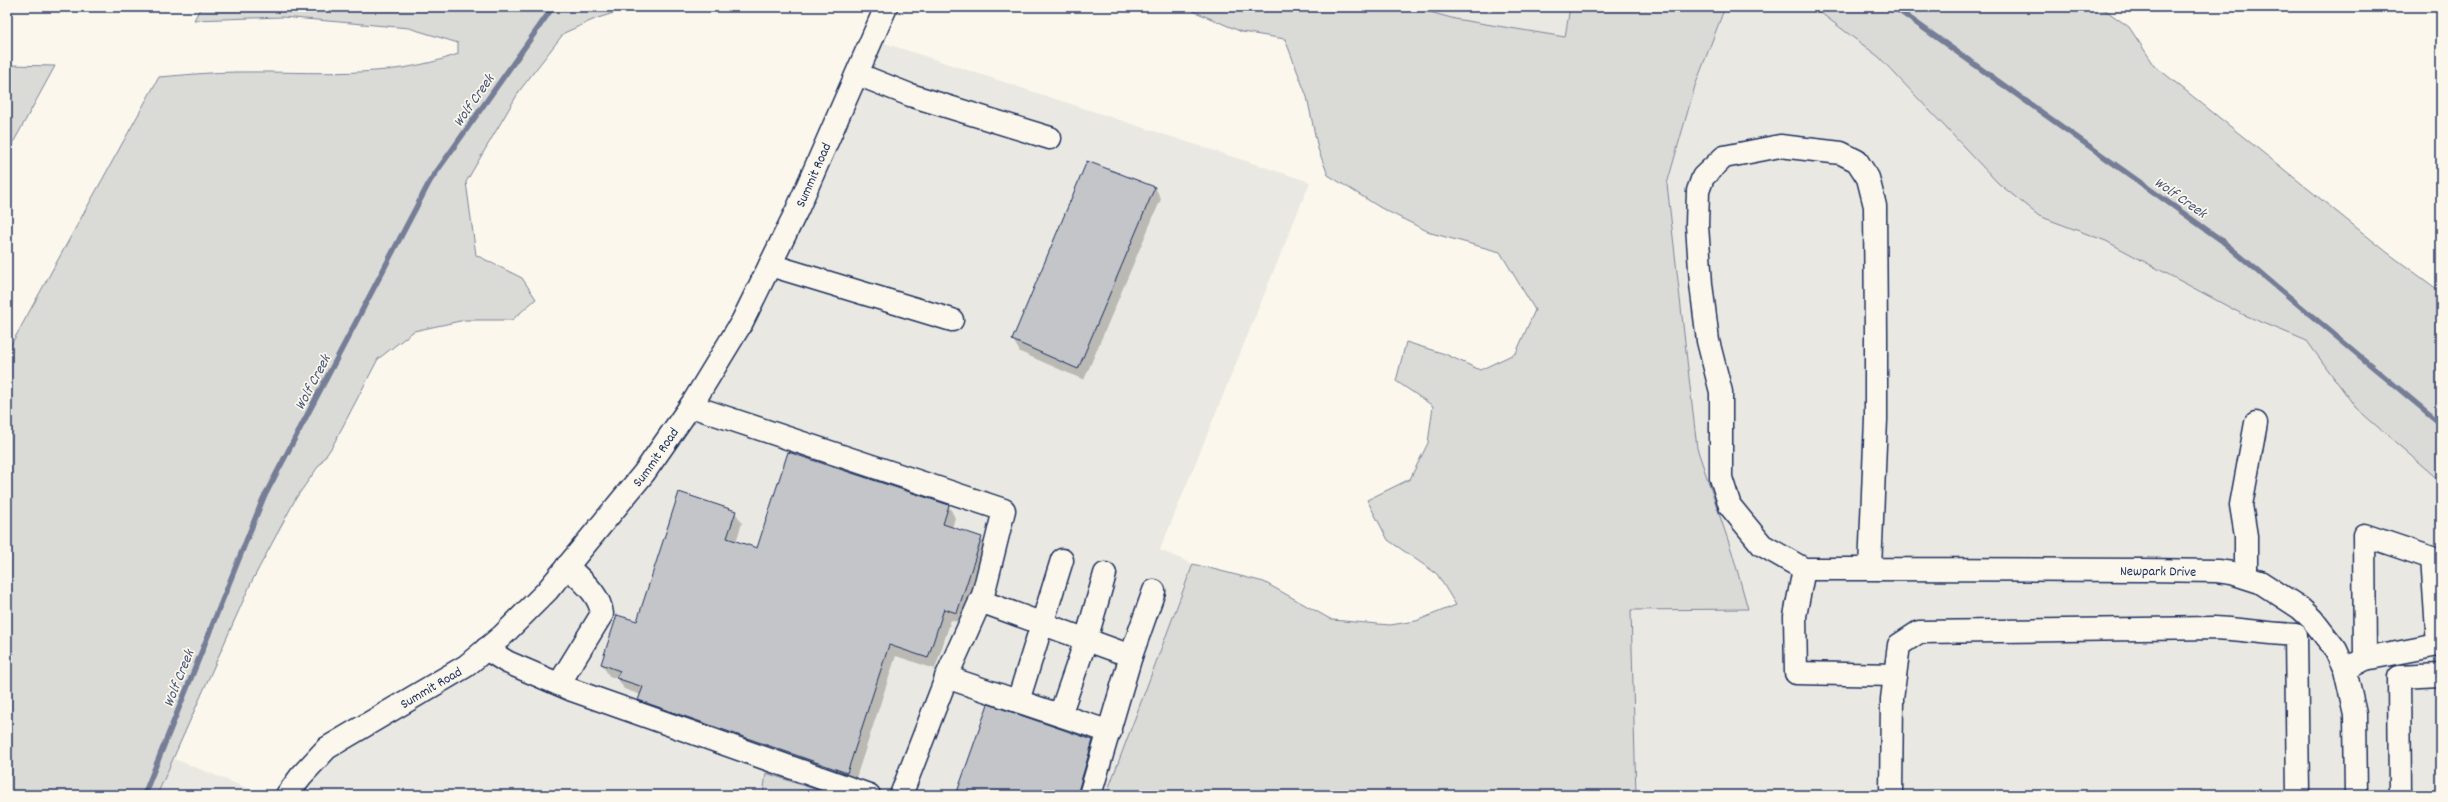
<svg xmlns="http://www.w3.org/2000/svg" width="2448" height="802" viewBox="0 0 2448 802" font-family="Dekko,sans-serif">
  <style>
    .built { fill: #eae8e2 }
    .green { fill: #dadad7; stroke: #7a849a }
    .shadow { fill: #0003 }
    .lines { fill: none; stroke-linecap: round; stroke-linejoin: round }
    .stream { stroke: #747e96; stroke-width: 5.5 }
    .building { fill: #c3c5c9; stroke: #1b2f5e }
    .minor-casing { stroke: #1b2f5e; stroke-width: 25 }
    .minor { stroke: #fbf7ec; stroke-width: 22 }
    .labels { text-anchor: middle; stroke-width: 3.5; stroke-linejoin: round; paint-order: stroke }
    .street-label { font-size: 14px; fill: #1b2f5e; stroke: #fbf7ec }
    .water-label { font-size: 15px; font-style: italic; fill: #47577a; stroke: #fbf7ec }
  </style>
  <rect width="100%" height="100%" fill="#fbf7ec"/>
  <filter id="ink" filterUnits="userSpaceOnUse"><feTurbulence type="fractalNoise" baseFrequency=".025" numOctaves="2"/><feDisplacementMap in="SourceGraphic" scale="8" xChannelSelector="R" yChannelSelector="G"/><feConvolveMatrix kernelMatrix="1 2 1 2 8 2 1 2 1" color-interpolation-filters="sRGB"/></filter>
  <g filter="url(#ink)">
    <path class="built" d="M1412,7H1570L1565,37L1455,19Z
      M1725,7H1894L2441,424V795H1636L1631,610L1748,609L1732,552L1697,448L1667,184L1695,86Z
      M872,39L1310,182L1160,550L1193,564L1106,795H832L766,774L763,795H287L301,776L502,636L694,401Z
      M172,758L264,795H157Z"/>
    <path class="green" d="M201,7H632L595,19L564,33L520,90L466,182L476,255L522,278L536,299L512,320H465L414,331L378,359L332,447L296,498L251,583L157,795H7V352L159,77C185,75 212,72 238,72C312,71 388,80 458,54V43L409,28L282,17L194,20Z
      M1193,7H1412L1455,19L1565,37L1570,7H1725L1695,86L1667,184L1697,448L1732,552L1748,609L1631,610L1636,795H1106L1193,564L1264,582L1332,620L1390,625L1416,621L1456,605L1437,574L1388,540L1367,500L1410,479L1428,443L1433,406L1396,381L1406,342L1445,354L1480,370L1516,353L1535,310L1500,252L1431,233L1381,208L1328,175L1318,149L1307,97L1285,39L1242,32L1193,11Z
      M1813,7H2101L2129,27L2155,66L2388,253L2441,292V482L2356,408L2307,341L2242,314L2106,241L2039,216L1998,183L1879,57Z
      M7,65L55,66L7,154Z
      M766,773L832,795H763Z"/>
    <path class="shadow" d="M1155,187L1161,199L1084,380L1020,352L1013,340Z
      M788,453L949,506L955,518L952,528L981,538L988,549L963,624L951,620L935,669L896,656L854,784L646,712L639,700L641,695L624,689L618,679L609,676L602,664L618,616L638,622L735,512L742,523L736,542L757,549Z
      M1093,740L1099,752L1086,795H957Z"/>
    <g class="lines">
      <path class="stream" d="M1894,7L2221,240L2441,424
        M144,795L263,499L430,181L553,7"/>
    </g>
    <path class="building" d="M1087,161L1155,187L1078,369L1012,340Z
      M788,452L949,505L943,524L982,537L957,613L944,609L928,658L889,645L847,773L638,700L643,687L616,678L620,671L601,664L617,615L637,621L679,492L736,511L727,538L757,548Z
      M988,704L1093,740L1077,795H956Z"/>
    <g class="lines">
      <g class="minor-casing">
        <g id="minor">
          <path d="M857,74L910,95L1050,138"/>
          <path d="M770,265L952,320"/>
          <path d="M691,406L1004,510L983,595L949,671L901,795"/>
          <path d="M1804,569L1795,616L1796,673L1895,675"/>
          <path id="s1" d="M1870,569L1876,419V334L1875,206L1868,178L1857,161L1841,153L1780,146L1724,157L1703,177L1698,191L1697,225L1701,284L1708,341L1721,392V478L1730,506L1762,545L1804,569H1870L2144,570L2217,571L2232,573L2260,582L2300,608L2312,619L2336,650L2345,670L2355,714L2356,795"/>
          <path d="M2246,577V536L2241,505L2256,423"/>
          <path d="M980,601L1131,656"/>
          <path d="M486,649L507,662L572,690L869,795"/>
          <path d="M2365,659L2364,535L2432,558L2438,645L2441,644"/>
          <path d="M2352,666L2365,659L2438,645"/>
          <path d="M946,677L1110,732"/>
          <path d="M559,684L602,614C600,594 581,580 567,566"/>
          <path d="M1018,701L1062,560"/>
          <path d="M1060,715L1086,640L1105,574"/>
          <path id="s2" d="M287,795L301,776L327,748L466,666L502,636L547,591L644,473L694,401L742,322L797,210L886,7"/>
          <path d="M1090,795L1131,656L1154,591"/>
          <path d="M1891,795L1892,699L1899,645L1919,632L2215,628C2242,629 2268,634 2296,635L2298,795"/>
          <path d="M2400,795L2399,677L2441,675"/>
        </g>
      </g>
      <use href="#minor" class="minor"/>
    </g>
  </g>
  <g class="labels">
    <g class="street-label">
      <text dy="5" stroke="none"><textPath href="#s2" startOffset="830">Summit Road</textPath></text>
      <text dy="5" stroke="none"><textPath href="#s2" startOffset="506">Summit Road</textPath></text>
      <text dy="5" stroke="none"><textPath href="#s1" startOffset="1364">Newpark Drive</textPath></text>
      <text dy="5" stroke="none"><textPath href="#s2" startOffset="182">Summit Road</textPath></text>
    </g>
    <g class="water-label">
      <text transform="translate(473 100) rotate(-55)" y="5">Wolf Creek</text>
      <text transform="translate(2181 197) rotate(35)" y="5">Wolf Creek</text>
      <text transform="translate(312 382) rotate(-62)" y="5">Wolf Creek</text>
      <text transform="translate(178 678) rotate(-68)" y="5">Wolf Creek</text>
    </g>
  </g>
  <rect width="2448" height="802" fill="none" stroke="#fbf7ec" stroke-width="24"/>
  <rect x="12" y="12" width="2424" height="778" fill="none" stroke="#1b2f5e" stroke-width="1.5" filter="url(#ink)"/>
</svg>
